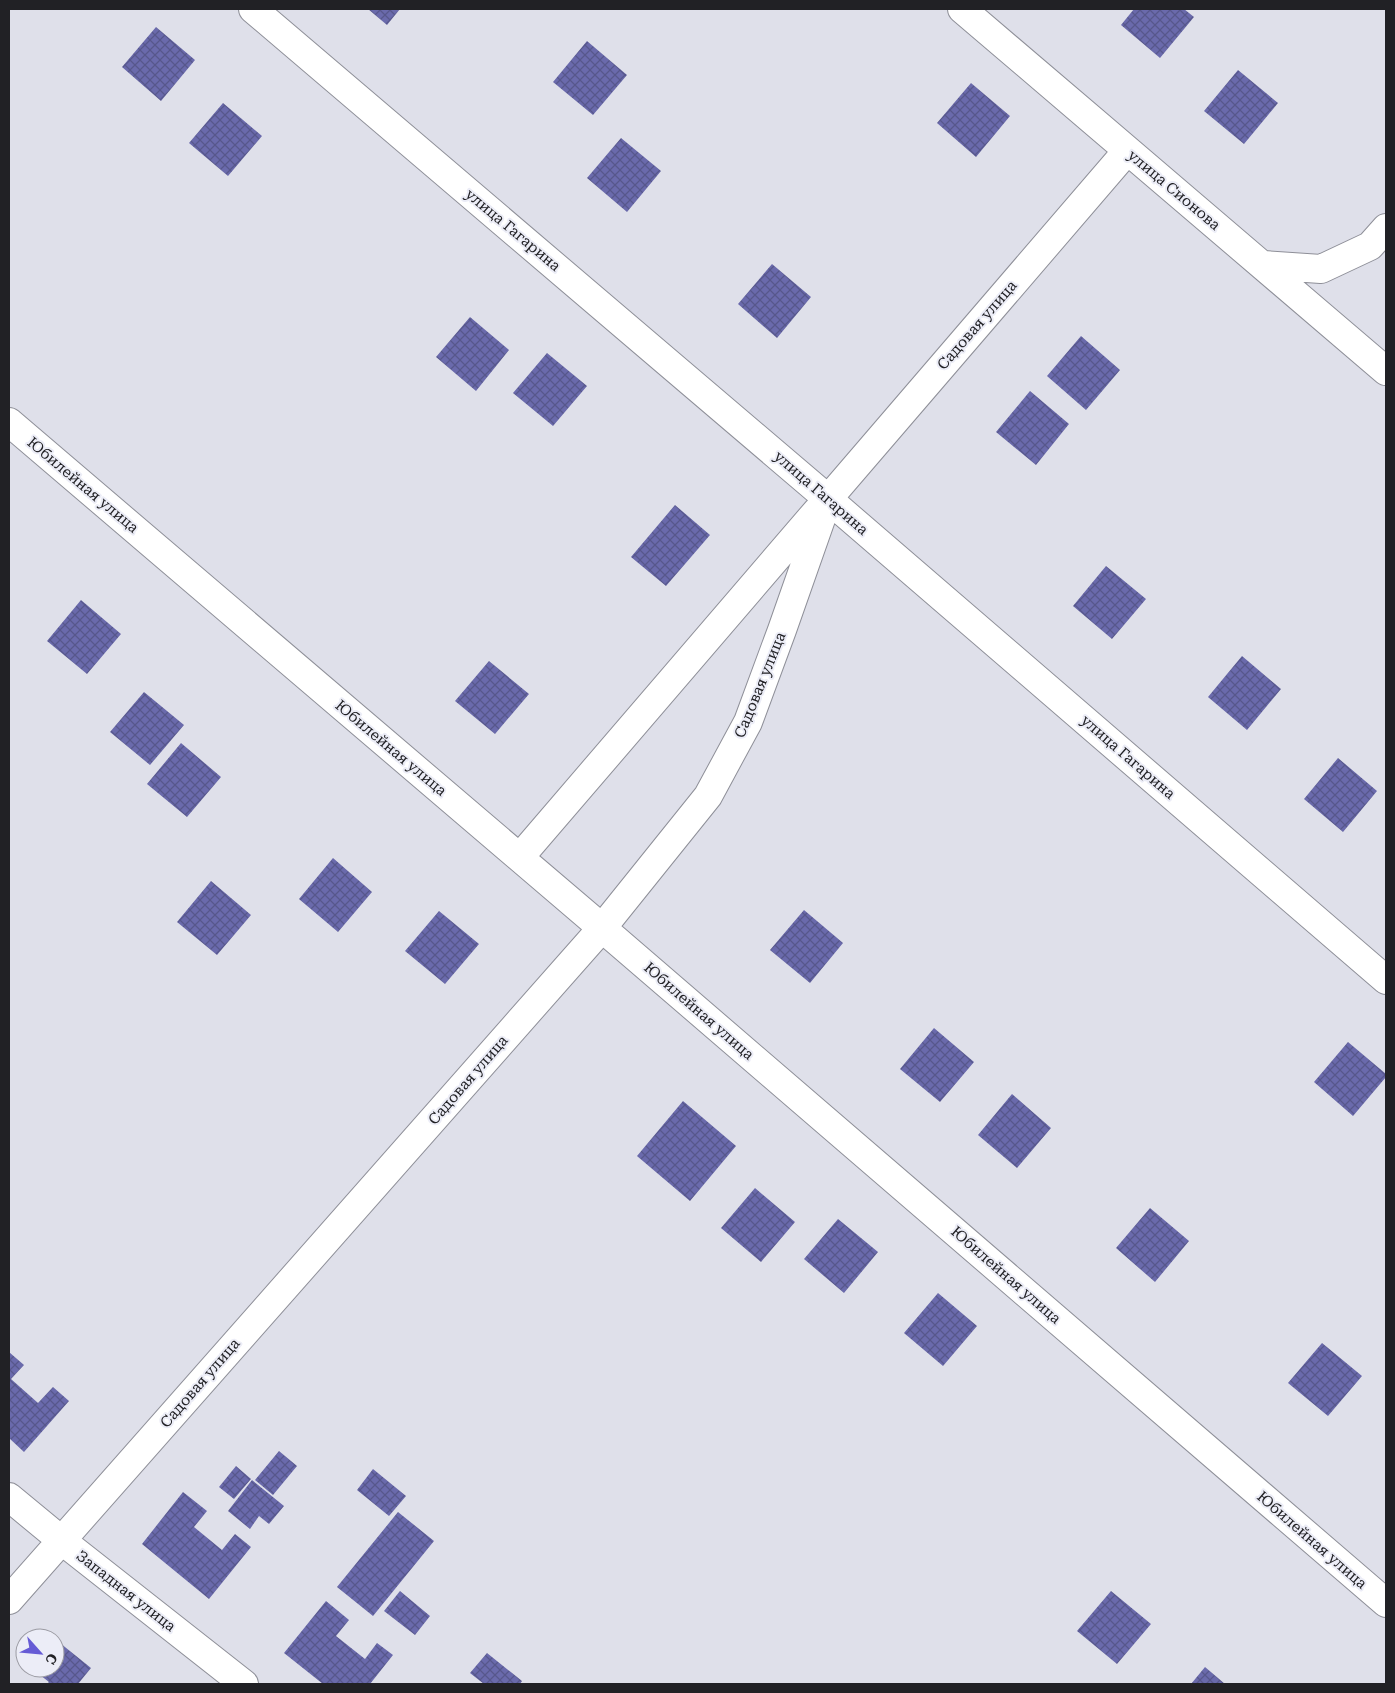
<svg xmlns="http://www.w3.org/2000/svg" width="1395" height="1693" viewBox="0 0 1395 1693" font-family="'Roboto Serif',serif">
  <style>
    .building { fill: url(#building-cross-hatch) }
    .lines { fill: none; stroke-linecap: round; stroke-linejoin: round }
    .minor-casing { stroke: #8e8f98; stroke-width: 30 }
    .minor { stroke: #fff; stroke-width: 28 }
    .labels { text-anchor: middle; stroke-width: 4; stroke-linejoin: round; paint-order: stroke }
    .street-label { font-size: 15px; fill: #212125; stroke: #ecedf7 }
  </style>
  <defs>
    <pattern id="building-cross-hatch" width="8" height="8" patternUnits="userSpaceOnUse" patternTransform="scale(1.25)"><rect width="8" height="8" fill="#6a6aac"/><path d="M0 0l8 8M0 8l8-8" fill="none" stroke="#57578c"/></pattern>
  </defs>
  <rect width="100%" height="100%" fill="#dfe0ea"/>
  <path class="building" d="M368,9H400L387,25Z
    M1134,9H1184L1194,17L1160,58L1121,25Z
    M156,27L195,60L161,101L122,67Z
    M587,41L627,75L593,115L553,82Z
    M1238,70L1278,103L1244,144L1204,111Z
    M971,83L1010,116L976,157L937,123Z
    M223,103L262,136L228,176L189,143Z
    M621,138L661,171L627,212L587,178Z
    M772,264L811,297L777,338L738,304Z
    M470,317L509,350L476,391L436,357Z
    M1081,336L1120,370L1086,410L1047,376Z
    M547,353L587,386L553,426L513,393Z
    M1030,391L1069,424L1036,465L996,432Z
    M675,505L710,535L666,586L631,557Z
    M1106,566L1146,599L1112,639L1073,606Z
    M81,600L121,634L87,674L47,641Z
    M1242,656L1281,689L1247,730L1208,697Z
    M489,661L529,694L495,734L455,701Z
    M144,692L184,725L150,765L110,732Z
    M181,743L221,777L187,817L147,784Z
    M1338,758L1377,791L1343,832L1304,799Z
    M333,858L372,892L338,932L299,899Z
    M211,881L251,915L217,955L177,922Z
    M804,910L843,943L810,983L770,950Z
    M439,911L479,944L445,984L405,951Z
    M934,1028L974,1062L940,1102L900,1069Z
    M1348,1042L1386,1074V1077L1353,1116L1314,1082Z
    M1012,1094L1051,1128L1017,1168L978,1135Z
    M683,1101L736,1146L690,1201L637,1156Z
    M755,1188L795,1222L761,1262L721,1228Z
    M1150,1208L1189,1241L1155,1282L1116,1248Z
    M838,1219L878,1252L844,1293L804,1259Z
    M938,1293L977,1326L943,1366L904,1333Z
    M1322,1343L1362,1376L1328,1416L1288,1383Z
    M9,1352L24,1365L11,1379L38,1403L53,1387L69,1401L24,1452L9,1438Z
    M279,1451L297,1466L273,1495L255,1480Z
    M236,1466L251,1479L234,1499L219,1487Z
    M373,1469L406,1496L389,1516L357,1490Z
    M252,1480L284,1506L269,1524L259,1516L250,1529L228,1511Z
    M183,1492L207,1511L194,1527L222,1550L235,1534L251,1547L209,1599L142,1544Z
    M398,1512L434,1541L373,1616L337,1587Z
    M400,1591L430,1616L415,1635L384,1611Z
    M1111,1591L1151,1624L1117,1664L1077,1631Z
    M326,1601L349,1620L336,1636L365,1659L377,1643L393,1655L370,1684H323L284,1653Z
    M55,1639L91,1668L78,1684H47L49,1682L31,1668H55Z
    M487,1653L522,1681L520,1684H484L470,1673Z
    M1205,1667L1225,1684H1191Z"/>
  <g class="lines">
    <g class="minor-casing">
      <path id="minor" d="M253,9L828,499L1386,980
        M962,9C1103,130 1245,249 1386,371
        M1263,265L1321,269L1370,246L1386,228
        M9,422L602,928L1386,1603
        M520,857L817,511
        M9,1497L61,1540L244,1684
        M9,1600L602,928L708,796L748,722L782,630L828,499L1127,151"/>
    </g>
    <use href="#minor" class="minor"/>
  </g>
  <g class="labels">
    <g class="street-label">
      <text transform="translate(1174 190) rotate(40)" y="5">улица Сионова</text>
      <text transform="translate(513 230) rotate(40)" y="5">улица Гагарина</text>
      <text transform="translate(977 325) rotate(-49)" y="5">Садовая улица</text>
      <text transform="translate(83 485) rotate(40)" y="5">Юбилейная улица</text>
      <text transform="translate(821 493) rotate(41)" y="5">улица Гагарина</text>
      <text transform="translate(760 685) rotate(-68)" y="5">Садовая улица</text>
      <text transform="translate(391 748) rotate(40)" y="5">Юбилейная улица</text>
      <text transform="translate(1128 757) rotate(41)" y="5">улица Гагарина</text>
      <text transform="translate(699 1011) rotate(41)" y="5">Юбилейная улица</text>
      <text transform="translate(468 1080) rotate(-49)" y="5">Садовая улица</text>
      <text transform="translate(1006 1275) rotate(41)" y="5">Юбилейная улица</text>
      <text transform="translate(200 1383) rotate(-49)" y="5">Садовая улица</text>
      <text transform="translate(1312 1540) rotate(41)" y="5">Юбилейная улица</text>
      <text transform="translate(126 1591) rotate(38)" y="5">Западная улица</text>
    </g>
  </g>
  <rect width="1395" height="1693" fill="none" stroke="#212125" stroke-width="20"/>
  <g transform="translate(40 1653) rotate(117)"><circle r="24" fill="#ecedf7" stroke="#9b9ba3"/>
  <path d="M0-4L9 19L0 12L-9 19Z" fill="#665bd5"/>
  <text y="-8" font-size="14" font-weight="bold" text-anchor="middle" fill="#212125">С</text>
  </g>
</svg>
